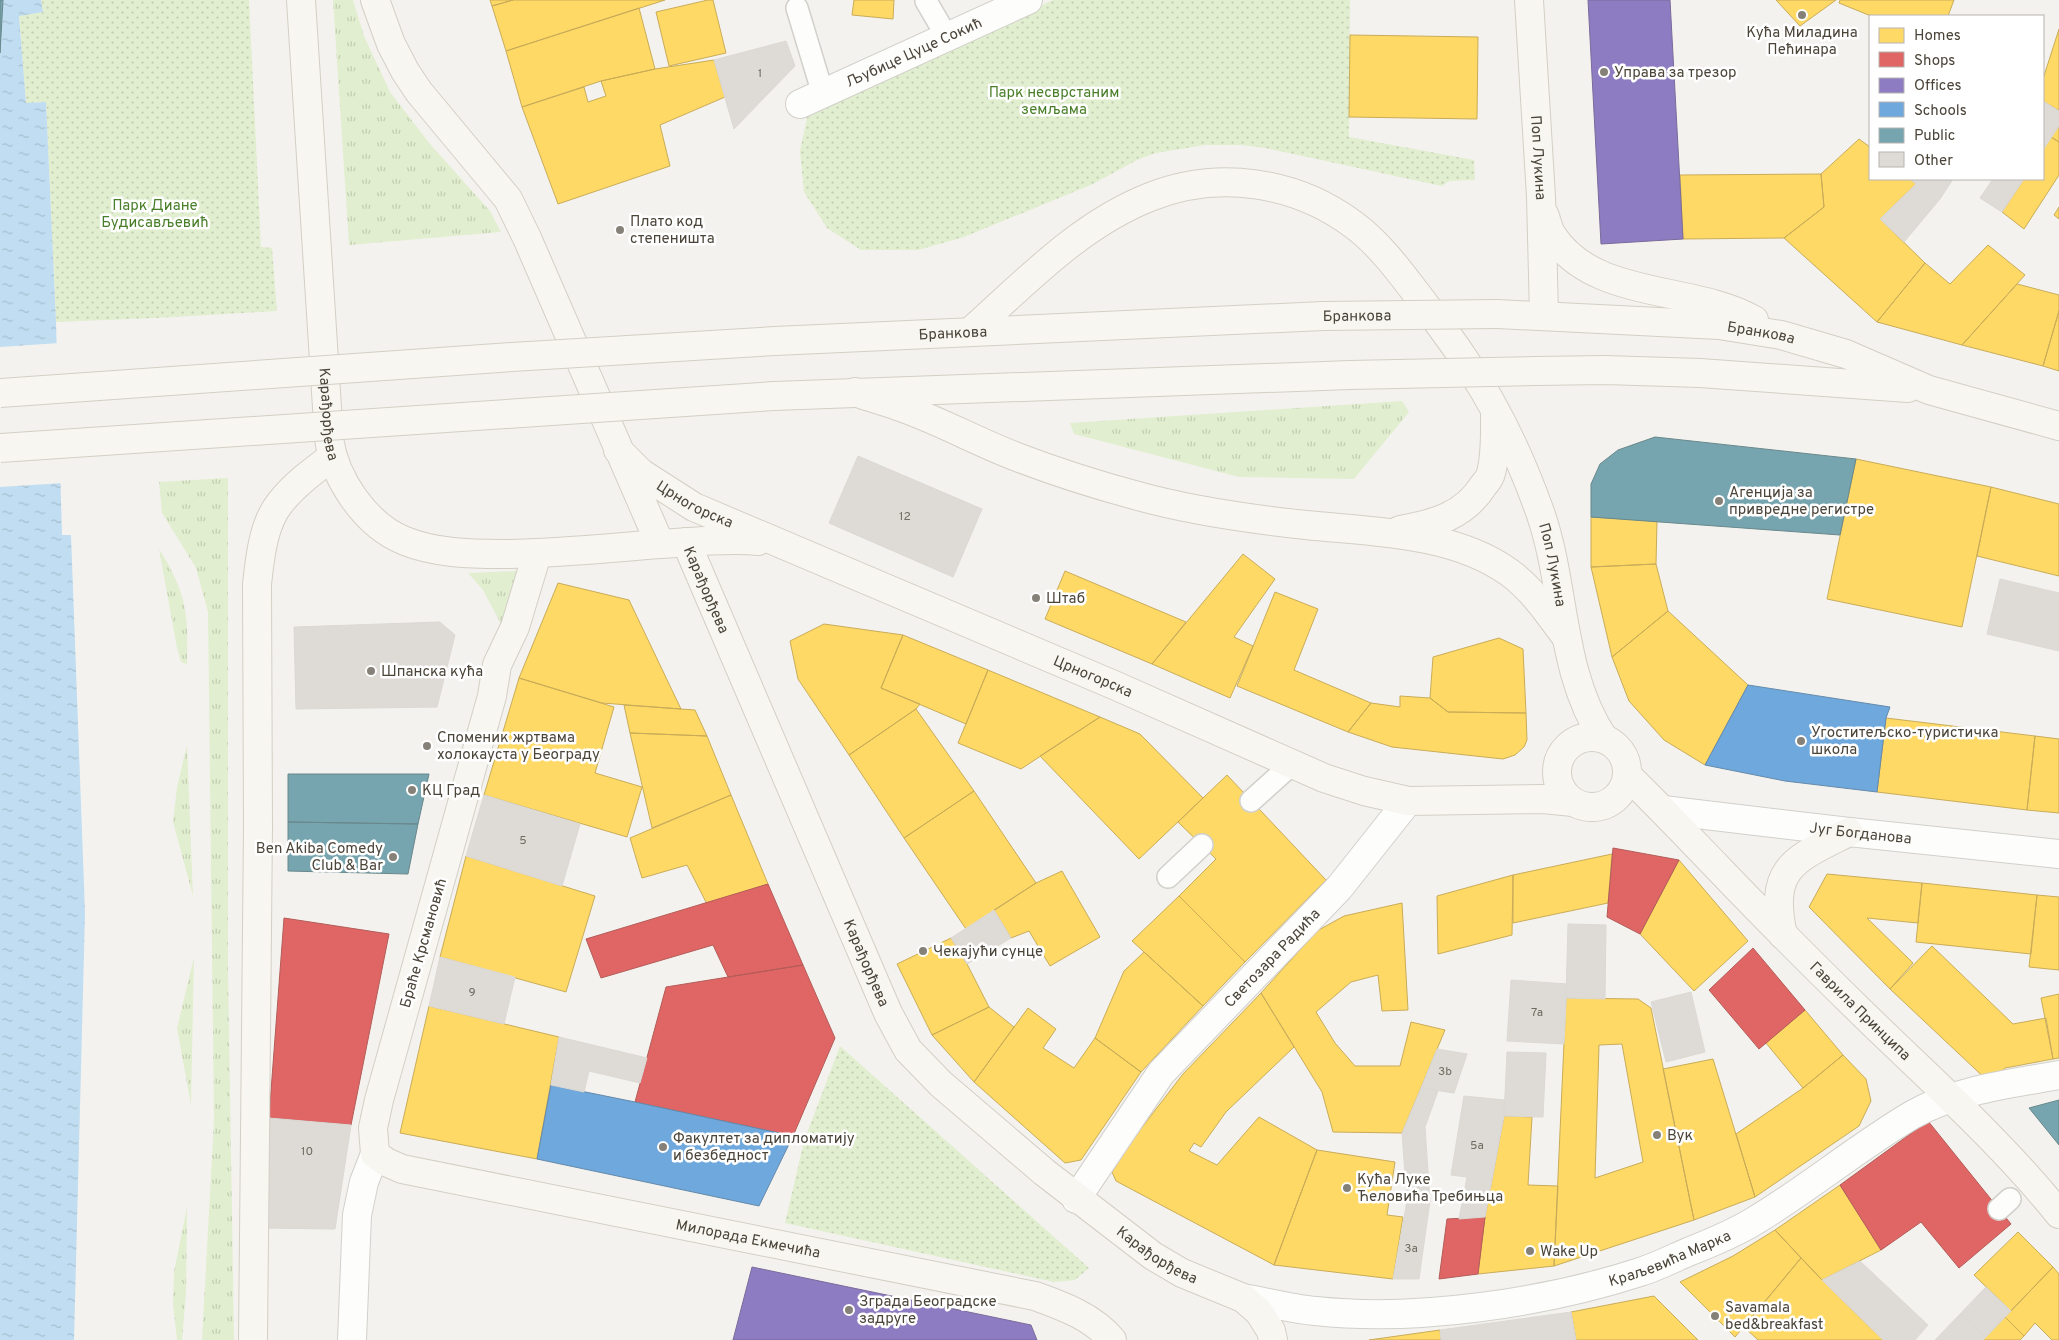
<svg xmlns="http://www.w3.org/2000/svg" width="2059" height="1340" viewBox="0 0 2059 1340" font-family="Overpass,sans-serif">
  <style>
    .grass { fill: url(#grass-tufts) }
    .park { fill: url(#park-dots) }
    .water { fill: url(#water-ripples) }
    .pier { fill: #f4f2ee }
    .homes { fill: #ffd966; stroke: #c9ac58; fill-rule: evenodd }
    .shops { fill: #e06666; stroke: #b35c58 }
    .offices { fill: #8e7cc3; stroke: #7a6b9a }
    .schools { fill: #6fa8dc; stroke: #648aab }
    .public { fill: #76a5af; stroke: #69888c }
    .building { fill: #dedbd6; stroke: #dcd9d4 }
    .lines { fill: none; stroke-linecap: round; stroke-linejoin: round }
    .lane-casing { stroke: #d2d0cb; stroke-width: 24 }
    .street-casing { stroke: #d2d0cb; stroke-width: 30 }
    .secondary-casing { stroke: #d3cfc5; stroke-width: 30 }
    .lane { stroke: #fdfdfc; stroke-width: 21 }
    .street { stroke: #fdfdfc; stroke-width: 28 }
    .secondary { stroke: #f7f6f1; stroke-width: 28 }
    .secondary-bridge-casing { stroke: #d3cfc5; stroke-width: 30; stroke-linecap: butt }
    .secondary-bridge { stroke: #f7f6f1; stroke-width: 28 }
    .poi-dot { fill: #868178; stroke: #fff; stroke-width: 2 }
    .labels { text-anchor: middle; stroke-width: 5; stroke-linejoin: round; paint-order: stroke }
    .number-label { font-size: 12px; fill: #706a61 }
    .poi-label { font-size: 15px; fill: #4b4439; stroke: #fff; text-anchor: start }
    .street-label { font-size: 15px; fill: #4b4439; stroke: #fff }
    .park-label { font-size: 15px; fill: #4a7f2a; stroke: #fff }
  </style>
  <defs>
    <pattern id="grass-tufts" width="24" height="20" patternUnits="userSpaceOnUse" patternTransform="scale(1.25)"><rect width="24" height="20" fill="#e1eecf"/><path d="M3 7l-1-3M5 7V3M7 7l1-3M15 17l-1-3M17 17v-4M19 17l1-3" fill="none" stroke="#c3cdb2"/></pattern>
    <pattern id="park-dots" width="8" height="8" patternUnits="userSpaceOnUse" patternTransform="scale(1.25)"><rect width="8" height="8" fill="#e1eecf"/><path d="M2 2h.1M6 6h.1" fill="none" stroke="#c3cdb2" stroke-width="1.8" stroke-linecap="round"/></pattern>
    <pattern id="water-ripples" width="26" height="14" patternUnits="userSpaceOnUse" patternTransform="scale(1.25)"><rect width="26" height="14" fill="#c0ddf1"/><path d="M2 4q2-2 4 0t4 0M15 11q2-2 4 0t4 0" fill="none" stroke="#a6bfcf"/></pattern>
  </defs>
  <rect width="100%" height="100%" fill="#f4f2ee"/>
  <path class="grass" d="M333,0H353L364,36L390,92L430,144L490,211L501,232L349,245Z
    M1402,401L1409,412L1354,479L1239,477L1074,434L1070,423Z
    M228,478V967L234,1340H202L214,1120L208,612L196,568L162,513L159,482Z
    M159,549C172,569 184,593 186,617C188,632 187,648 187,664L181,662L177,648Z
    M519,571L503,628L483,590L468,573Z
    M187,745L193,896L173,822L177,787Z
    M194,957L191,1105L177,1028Z
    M187,1207L186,1293L182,1340H177L173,1304L174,1272Z"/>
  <path class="park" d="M41,0H249L261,247L272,248L277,311L156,318L56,322L46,102L26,103L19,15L43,12Z
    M1053,0H1350L1349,137L1474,160L1475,180L1449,181L1442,186L1437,185L1265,148L1241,145H1205L1156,153L1137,160L1093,184L964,237L918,250H861L827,228L804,192L800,151L808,113Z
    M840,1046L1089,1268L1075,1280L1054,1282L785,1223L804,1141Z"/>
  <path class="water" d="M0,0H41L43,12L19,16L26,103L46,102L56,322L62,535H71L85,913L74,1340H0Z"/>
  <path class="pier" d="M59,343L64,483L0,487V347Z"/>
  <path class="homes" d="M490,0H513L492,6Z
    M513,0H665L506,51L492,6Z
    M708,0H713L726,53L669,66L656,12Z
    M854,0H894L893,19L852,15Z
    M1776,0H1836L1800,26Z
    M1840,0H1954L1948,16H1871L1839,3Z
    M639,8L655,69L601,81L522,107L506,51Z
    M2059,29V110H2058L2043,101V79Z
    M1350,35L1478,37L1477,119L1349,117Z
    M714,60L725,97L660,125L670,166L558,204L522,107L584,87L588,102L606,96L601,81L655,69Z
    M2059,126V142L2051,137Z
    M2051,137L2059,142V175L2024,229L2002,212L2024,179H2043V150Z
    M1859,139L1870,147V179H1910L1916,184L1880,219L1925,263L1877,322L1784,238L1824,207L1821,174Z
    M1821,174L1824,207L1784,238L1683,239L1680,175Z
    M2059,207V219L2054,215Z
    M1988,245L2025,275L1962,345L1877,322L1925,263L1950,284Z
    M2017,284L2059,295V311L2043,366L1962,345Z
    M2059,311V371L2043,366Z
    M1856,459L1991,487L1962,627L1827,599Z
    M1991,487L2059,504V576L1977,556Z
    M1591,517L1657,521L1656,564L1591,567Z
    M1243,554L1275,579L1234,637L1253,646L1230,698L1152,664Z
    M1656,564L1668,611L1612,657L1591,567Z
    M1065,571L1186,622L1152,664L1045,619Z
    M558,583L629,600L681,709L602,703L519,678Z
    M1275,592L1318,609L1294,670L1371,703L1348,732L1237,686Z
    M1668,611L1748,685L1705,765L1664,740L1629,701L1612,657Z
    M824,624L903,635L881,688L920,704L916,709L849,755L798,679L790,641Z
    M903,635L988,670L966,724L881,688Z
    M1499,638L1523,649L1526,713L1448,712L1430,698L1433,657Z
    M988,670L1100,717L1021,769L958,743Z
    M519,678L614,707L595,773L642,787L627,837L484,795Z
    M1400,696L1430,698L1448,712L1526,713L1527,740L1524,747L1515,755L1503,759L1392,747L1348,732L1371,703L1400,707Z
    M624,705L695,710L707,736L630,733Z
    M916,709L974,791L904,838L849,755Z
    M1100,717L1140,734L1203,798L1139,859L1040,756Z
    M1886,718L2035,736L2027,810L1877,792Z
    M630,733L707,736L731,795L652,828Z
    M2035,736L2059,739V813L2027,810Z
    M1227,775L1326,880L1245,962L1179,896L1216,859L1178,822Z
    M974,791L1036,883L966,929L904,838Z
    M731,795L768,884L707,904L687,865L642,878L630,838Z
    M1612,854L1608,903L1513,923V875Z
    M466,856L595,896L566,992L440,957Z
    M1679,860L1748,941L1694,991L1640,934Z
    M1062,871L1100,937L1050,966L1029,931L1011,938L994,910L1036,883Z
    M1827,874L1922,883L1918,923L1867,918L1913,963L1890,989L1809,907Z
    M1513,875L1512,935L1438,954L1437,896Z
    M1922,883L2037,895L2031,954L1916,942Z
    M2037,895L2059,897V970L2029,967Z
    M1179,896L1245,962L1203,1006L1132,941Z
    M1402,903L1408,1010L1382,1011L1378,975L1351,982L1316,1012L1335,1043L1355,1066H1400L1411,1022L1445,1030L1402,1133L1333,1132L1322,1092L1261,993L1317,931L1344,916Z
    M951,938L967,964L989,1007L932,1035L897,964Z
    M1932,946L2013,1024L2046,1018L2053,1059L2005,1068L1991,1084L1890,989Z
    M1144,952L1203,1006L1141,1072L1095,1038L1124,971Z
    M1261,993L1294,1047L1226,1112L1201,1147L1194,1143L1189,1151L1217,1165L1259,1117L1317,1150L1274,1265L1116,1181L1112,1172L1126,1148L1183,1074Z
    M2059,994V1058L2053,1059L2041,998Z
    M1566,998L1638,999L1651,1008L1694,1220L1554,1266ZM1622,1044L1643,1162L1595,1178L1599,1045Z
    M429,1006L559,1037L537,1159L400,1133Z
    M989,1007L1014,1027L974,1082L932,1035Z
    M1028,1008L1056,1029L1043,1048L1074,1068L1095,1038L1141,1072L1081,1160L1065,1163L974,1082Z
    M1805,1010L1843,1055L1803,1088L1766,1043Z
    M1843,1055L1866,1079L1871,1101L1859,1126L1755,1197L1736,1134L1803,1088Z
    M1713,1059L1755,1197L1694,1220L1663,1069Z
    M1504,1116L1532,1117L1528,1185L1558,1186L1554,1266L1478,1274L1485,1217Z
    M1317,1150L1395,1162L1387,1215L1403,1217L1393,1279L1274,1265Z
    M1840,1185L1881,1250L1822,1280L1775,1230Z
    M1775,1230L1801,1258L1735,1337L1680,1282L1733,1256Z
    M2018,1232L2053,1267L2011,1311L1974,1275Z
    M1801,1258L1822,1280L1883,1340H1758L1744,1327Z
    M2053,1267L2059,1274V1340H2052L2035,1323L2024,1336L2005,1317Z
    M1654,1296L1698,1340H1576L1571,1312Z
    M2005,1317L2024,1336L2020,1340H1983Z
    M1440,1330L1441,1340H1369Z"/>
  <path class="shops" d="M1613,848L1679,860L1640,934L1607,917Z
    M768,884L803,965L728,977L713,945L601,978L586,939Z
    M284,918L389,934L351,1125L269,1118Z
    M1753,948L1805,1010L1759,1049L1709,990Z
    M803,965L835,1038L793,1136L635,1102L666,987Z
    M1928,1121L2011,1224L1959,1268L1921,1222L1881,1250L1840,1185Z
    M1485,1217L1478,1274L1439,1279L1447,1219Z"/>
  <path class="offices" d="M1588,0H1670L1683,239L1601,244Z
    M752,1267L1031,1325L1037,1340H733Z"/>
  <path class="schools" d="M1748,685L1890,707L1886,718L1877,792L1785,781L1705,765Z
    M551,1085L635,1102L793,1136L759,1206L537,1159Z"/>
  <path class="public" d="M0,0H3L0,53Z
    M1655,437L1856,459L1840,535L1591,517V484L1600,464L1618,450Z
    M288,774H429L418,824L288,822Z
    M288,822L418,824L408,874L288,871Z
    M2059,1100V1145L2029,1108Z"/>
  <path class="building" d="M786,41L795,66L734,129L714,60Z
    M2043,101L2059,111V126L2043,150Z
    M1910,179H1953L1940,199L1904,242L1880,219L1916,184Z
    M1993,179H2024L2002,212L1980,198Z
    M858,456L982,509L953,577L829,523Z
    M2000,579L2059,593V651L1987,634Z
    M440,622L455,635L437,707L296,709L294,627Z
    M484,795L580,824L562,886L466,856Z
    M994,910L1011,938L967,964L951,938Z
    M1568,924L1606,925L1605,999L1566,998Z
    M440,957L515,977L504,1024L429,1006Z
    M1511,980L1567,984L1564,1044L1507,1041Z
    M1691,992L1705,1052L1666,1062L1651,1002Z
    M559,1037L647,1058L640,1083L589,1071L584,1092L551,1085Z
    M1437,1049L1467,1054L1454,1093L1421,1088Z
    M1507,1052L1546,1053L1543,1117L1504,1116Z
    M1421,1088L1438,1091L1425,1127L1430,1201H1407L1402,1133Z
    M1464,1096L1505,1100L1504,1116L1485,1217L1459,1219L1467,1177L1451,1175Z
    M269,1118L351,1125L335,1229L260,1228Z
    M1407,1201H1430L1419,1279H1393Z
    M1860,1261L1928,1325L1915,1340H1883L1822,1280Z
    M1986,1287L2011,1311L1986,1337L1960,1314Z
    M1571,1312L1576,1340H1441L1440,1330Z
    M1960,1314L1986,1337L1983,1340H1935Z"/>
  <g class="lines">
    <g class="lane-casing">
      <path id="lane" d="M926,1L947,37
        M797,8L823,94
        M1251,801L1291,765
        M1168,877L1202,845
        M1999,1209L2010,1199"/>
    </g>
    <g class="street-casing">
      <g id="street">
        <path id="s1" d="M800,104L1028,0"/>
        <path id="s2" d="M1663,810L1849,832L2059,854"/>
        <path id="s3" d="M1076,1199L1161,1073L1339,888L1408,801"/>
        <path id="s4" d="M1243,1298C1267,1302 1291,1309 1316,1311C1415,1322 1545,1303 1640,1272C1656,1267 1672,1259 1688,1252C1711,1243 1735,1233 1756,1220C1809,1188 1858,1147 1912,1115C1956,1090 2010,1084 2059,1075"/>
        <path d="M352,1340L357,1215L364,1182L375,1154"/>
      </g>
    </g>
    <g class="secondary-casing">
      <g id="secondary">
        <path id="s5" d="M301,0L329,439C335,479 365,525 405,541C435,553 469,554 501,554C554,554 607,548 660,544C693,542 726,538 758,541"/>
        <path d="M375,0L391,44L405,71L419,92L508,199L527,238L660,544"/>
        <path id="s6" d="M1529,0L1541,197L1544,315"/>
        <path d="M1544,214C1547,221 1548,229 1552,235C1593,300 1693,285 1754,320"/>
        <path id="s7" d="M1497,314L1719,325L1781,335L1846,354L1929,390L2059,426"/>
        <path id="s8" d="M970,332C1026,282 1079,225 1150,197C1218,170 1295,181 1354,225C1381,245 1403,276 1423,302C1436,320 1450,338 1462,356C1494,402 1521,459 1540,512C1566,586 1559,672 1604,739"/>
        <path id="s9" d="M775,341L1323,316"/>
        <path d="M1535,371L1605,370L1700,373L1908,388"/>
        <path d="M855,392C871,398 887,402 903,408C942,422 978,442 1017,457C1056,472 1097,485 1138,496C1192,511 1250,519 1306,525C1372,532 1454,532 1510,573C1533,590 1549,614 1566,637"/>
        <path d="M774,396L1350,375"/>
        <path id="s10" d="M618,450L641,473L694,507L1114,685L1324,778L1364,791L1408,801L1543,799L1573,802"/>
        <path d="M1400,530C1434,524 1464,516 1483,486C1486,482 1490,478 1491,473C1496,454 1495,434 1495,414"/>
        <path id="s11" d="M686,542L888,1013L908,1050L941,1084L1044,1172L1153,1256L1182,1273L1243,1298L1259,1312L1271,1331L1273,1340"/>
        <path id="s12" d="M537,554L515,627L497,665L492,696L379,1100L373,1128L375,1154L386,1162L402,1169L1035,1296C1063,1306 1093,1317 1112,1340"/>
        <circle cx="1592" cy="772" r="35"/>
        <path id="s13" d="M1627,775C1660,807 1691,840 1722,872C1766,918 1810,962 1855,1006C1924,1074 1998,1138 2059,1214"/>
        <path d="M1783,935C1768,867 1795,859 1849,832"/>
        <path d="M253,1340L258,827L257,584C260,558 263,524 280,503C294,485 313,471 332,457"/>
      </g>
    </g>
    <use href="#lane" class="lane"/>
    <use href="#street" class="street"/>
    <use href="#secondary" class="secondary"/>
    <g class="secondary-bridge-casing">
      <g id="secondary-bridge">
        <path id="s14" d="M1323,316L1497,314"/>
        <path d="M1350,375L1535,371"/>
        <path d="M0,393L512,357L775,341"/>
        <path d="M0,448L774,396"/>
      </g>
    </g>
    <use href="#secondary-bridge" class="secondary-bridge"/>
  </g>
  <g class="poi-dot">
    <circle cx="1802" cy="15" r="5"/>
    <circle cx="1604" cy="72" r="5"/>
    <circle cx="620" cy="230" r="5"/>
    <circle cx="1719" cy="501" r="5"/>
    <circle cx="1036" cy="598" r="5"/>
    <circle cx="371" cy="671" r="5"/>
    <circle cx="1801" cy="741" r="5"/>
    <circle cx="427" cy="746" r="5"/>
    <circle cx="412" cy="790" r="5"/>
    <circle cx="393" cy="857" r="5"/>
    <circle cx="923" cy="951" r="5"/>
    <circle cx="1657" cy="1135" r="5"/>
    <circle cx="663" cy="1147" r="5"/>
    <circle cx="1347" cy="1188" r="5"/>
    <circle cx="1530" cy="1251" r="5"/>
    <circle cx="849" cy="1310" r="5"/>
    <circle cx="1715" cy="1316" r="5"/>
  </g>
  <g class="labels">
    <g class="number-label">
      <text x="760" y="77">1</text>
      <text x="905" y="520">12</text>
      <text x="523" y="844">5</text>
      <text x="472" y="996">9</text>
      <text x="1537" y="1016">7a</text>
      <text x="1445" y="1075">3b</text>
      <text x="1477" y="1149">5a</text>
      <text x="307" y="1155">10</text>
      <text x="1411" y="1252">3a</text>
    </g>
    <g class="poi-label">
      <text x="1802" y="37" text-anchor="middle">Кућа Миладина<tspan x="1802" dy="17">Пећинара</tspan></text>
      <text x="1614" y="77">Управа за трезор</text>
      <text x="630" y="226">Плато код<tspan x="630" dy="17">степеништа</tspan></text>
      <text x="1729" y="497">Агенција за<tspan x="1729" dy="17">привредне регистре</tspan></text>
      <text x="1046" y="603">Штаб</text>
      <text x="381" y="676">Шпанска кућа</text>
      <text x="1811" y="737">Угоститељско-туристичка<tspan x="1811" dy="17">школа</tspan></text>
      <text x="437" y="742">Споменик жртвама<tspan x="437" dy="17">холокауста у Београду</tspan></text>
      <text x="422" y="795">КЦ Град</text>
      <text x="383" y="853" text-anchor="end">Ben Akiba Comedy<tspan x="383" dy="17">Club &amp; Bar</tspan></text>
      <text x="933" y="956">Чекајући сунце</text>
      <text x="1667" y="1140">Вук</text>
      <text x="673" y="1143">Факултет за дипломатију<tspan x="673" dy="17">и безбедност</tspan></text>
      <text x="1357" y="1184">Кућа Луке<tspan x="1357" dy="17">Ћеловића Требињца</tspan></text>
      <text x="1540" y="1256">Wake Up</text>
      <text x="859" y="1306">Зграда Београдске<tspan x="859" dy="17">задруге</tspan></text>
      <text x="1725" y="1312">Savamala<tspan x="1725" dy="17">bed&amp;breakfast</tspan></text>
    </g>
    <g class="street-label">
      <text dy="5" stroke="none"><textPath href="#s1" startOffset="125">Љубице Цуце Сокић</textPath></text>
      <text dy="5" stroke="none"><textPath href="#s6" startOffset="158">Поп Лукина</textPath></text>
      <text dy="5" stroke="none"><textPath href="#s14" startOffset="34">Бранкова</textPath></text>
      <text dy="5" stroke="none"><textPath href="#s9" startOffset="178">Бранкова</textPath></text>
      <text dy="5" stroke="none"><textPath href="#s7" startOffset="265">Бранкова</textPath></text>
      <text dy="5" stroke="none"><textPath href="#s5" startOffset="415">Карађорђева</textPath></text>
      <text dy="5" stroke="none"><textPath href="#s10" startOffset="95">Црногорска</textPath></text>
      <text dy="5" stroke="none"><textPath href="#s8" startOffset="841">Поп Лукина</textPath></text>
      <text dy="5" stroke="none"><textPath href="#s11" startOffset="52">Карађорђева</textPath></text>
      <text dy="5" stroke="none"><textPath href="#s10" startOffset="529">Црногорска</textPath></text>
      <text dy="5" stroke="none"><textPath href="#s2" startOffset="199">Југ Богданова</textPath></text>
      <text transform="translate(423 943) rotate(-74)" y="5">Браће Крсмановић</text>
      <text dy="5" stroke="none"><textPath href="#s3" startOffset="312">Светозара Радића</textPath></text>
      <text dy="5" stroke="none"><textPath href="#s11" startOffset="458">Карађорђева</textPath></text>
      <text dy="5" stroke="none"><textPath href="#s13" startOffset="332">Гаврила Принципа</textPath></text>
      <text dy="5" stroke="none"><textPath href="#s12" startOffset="1008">Милорада Екмечића</textPath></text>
      <text dy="5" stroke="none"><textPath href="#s11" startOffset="878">Карађорђева</textPath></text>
      <text dy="5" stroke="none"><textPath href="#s4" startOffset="435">Краљевића Марка</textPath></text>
    </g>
    <g class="park-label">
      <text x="1054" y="97">Парк несврстаним<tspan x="1054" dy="17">земљама</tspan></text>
      <text x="155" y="210">Парк Диане<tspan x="155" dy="17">Будисављевић</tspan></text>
    </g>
  </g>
  <rect x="1869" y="15" width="175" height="165" fill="#ffffff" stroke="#b7b4b0"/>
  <rect x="1879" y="28" width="25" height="15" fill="#ffd966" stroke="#b7b4b0"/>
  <text x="1914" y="40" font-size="15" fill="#4b4439">Homes</text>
  <rect x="1879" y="52" width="25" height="15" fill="#e06666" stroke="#b7b4b0"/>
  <text x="1914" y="65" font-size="15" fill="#4b4439">Shops</text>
  <rect x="1879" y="78" width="25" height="15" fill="#8e7cc3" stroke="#b7b4b0"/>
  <text x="1914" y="90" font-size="15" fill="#4b4439">Offices</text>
  <rect x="1879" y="102" width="25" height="15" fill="#6fa8dc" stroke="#b7b4b0"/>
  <text x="1914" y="115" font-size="15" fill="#4b4439">Schools</text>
  <rect x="1879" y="128" width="25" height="15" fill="#76a5af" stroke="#b7b4b0"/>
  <text x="1914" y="140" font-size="15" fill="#4b4439">Public</text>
  <rect x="1879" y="152" width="25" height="15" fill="#dedbd6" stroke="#b7b4b0"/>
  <text x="1914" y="165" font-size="15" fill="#4b4439">Other</text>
</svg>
